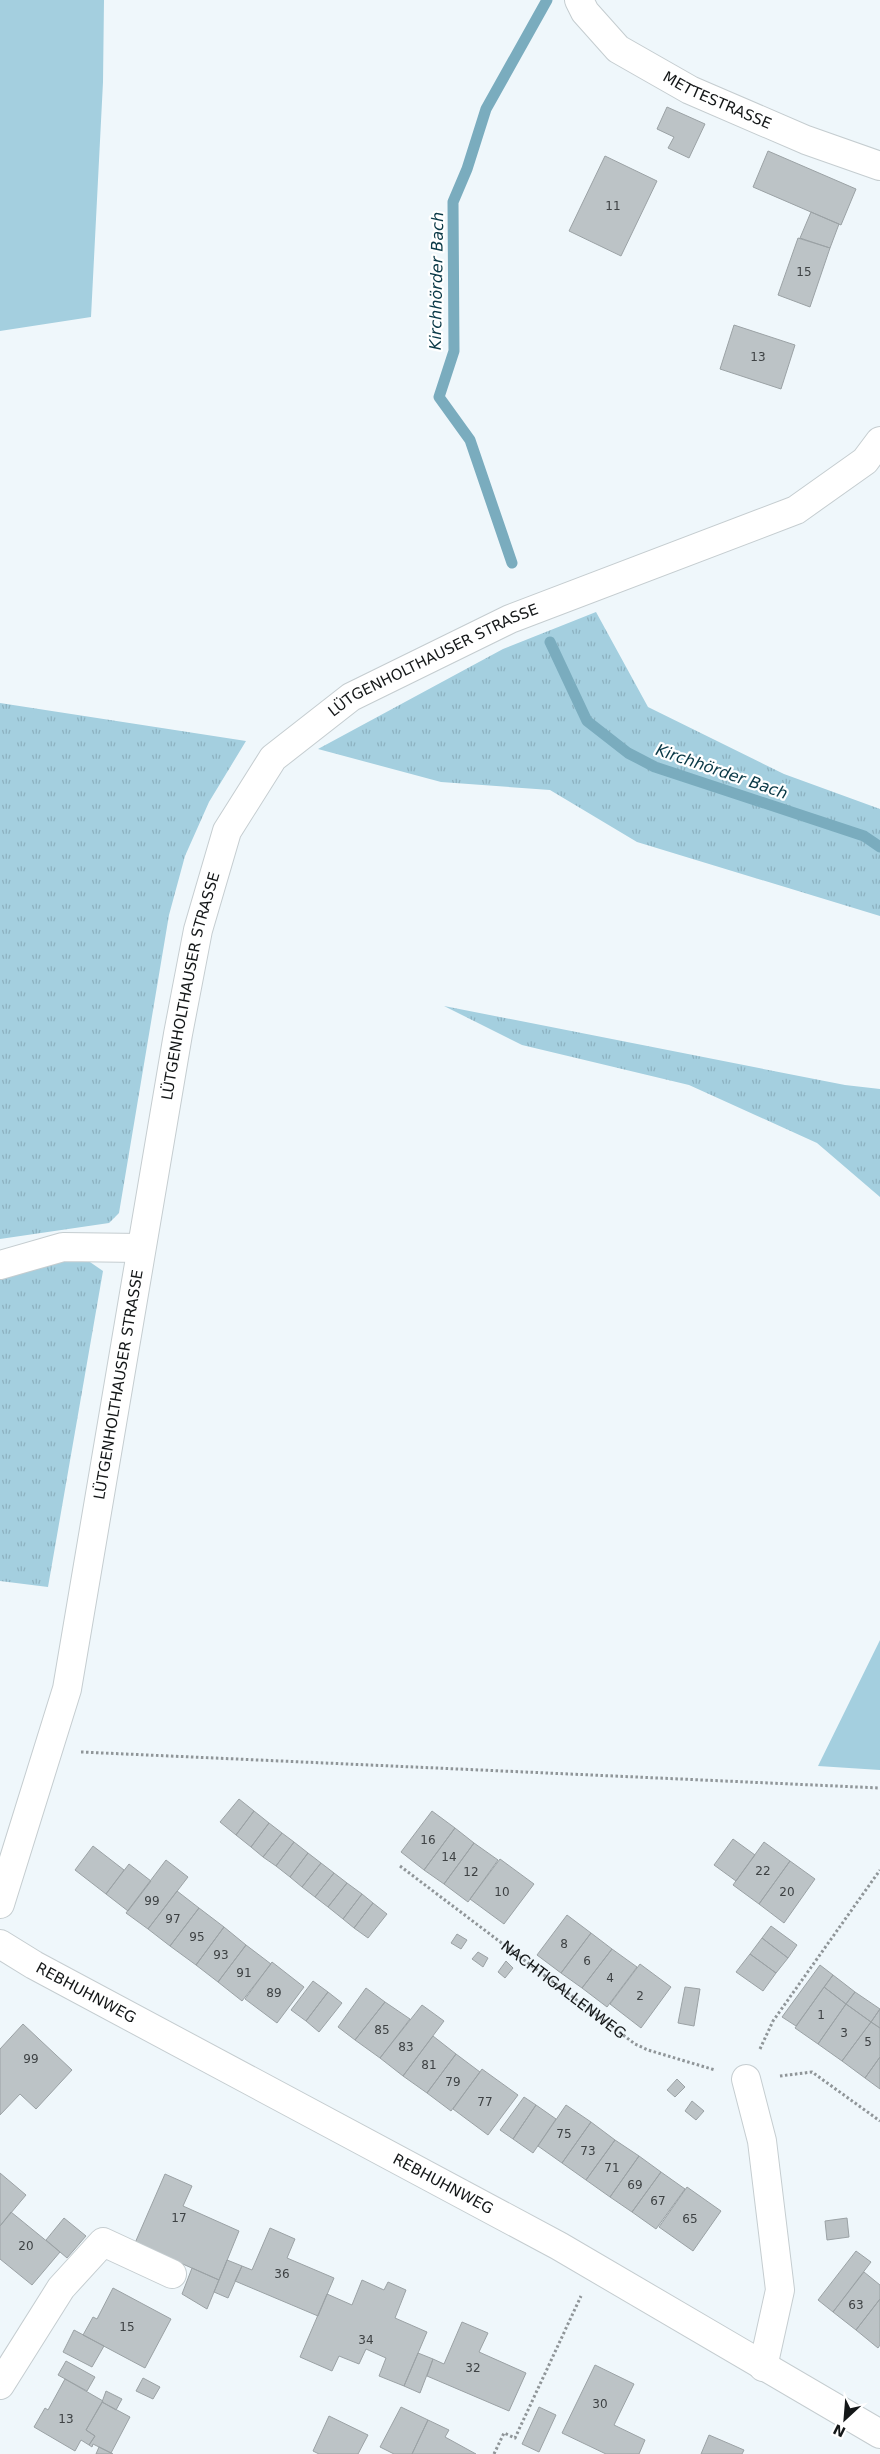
<svg xmlns="http://www.w3.org/2000/svg" width="880" height="2454" viewBox="0 0 880 2454" font-family="'DejaVu Sans',sans-serif">
  <style>
    .grass { fill: url(#grass-tufts) }
    .garden { fill: #a4cfdf }
    .lines { fill: none; stroke-linecap: round; stroke-linejoin: round }
    .stream { stroke: #7aacbe; stroke-width: 11 }
    .building { fill: #bcc3c6; stroke: #9ba2a5 }
    .minor-casing { stroke: #c5cdd0; stroke-width: 30 }
    .path { stroke: #8f9598; stroke-width: 3; stroke-dasharray: 2.5 2.5; stroke-linecap: butt }
    .minor { stroke: #fff; stroke-width: 28 }
    .labels { text-anchor: middle; stroke-width: 4.5; stroke-linejoin: round; paint-order: stroke }
    .number-label { font-size: 12px; fill: #3e4244 }
    .street-label { font-size: 15px; fill: #141718; stroke: #fff }
    .water-label { font-size: 16px; font-style: italic; fill: #093846; stroke: #fff }
  </style>
  <defs>
    <pattern id="grass-tufts" width="24" height="20" patternUnits="userSpaceOnUse" patternTransform="scale(1.25)"><rect width="24" height="20" fill="#a4cfdf"/><path d="M3 7l-1-3M5 7V3M7 7l1-3M15 17l-1-3M17 17v-4M19 17l1-3" fill="none" stroke="#8cb1bf"/></pattern>
  </defs>
  <rect width="100%" height="100%" fill="#eff7fb"/>
  <path class="grass" d="M596,612L648,707L784,774L880,809V916L637,842L550,790L441,782L318,749L503,649Z
    M0,703L246,741L209,802L185,856L169,915L119,1213L109,1223L0,1239Z
    M444,1006L845,1085L880,1089V1197L817,1143L689,1085L522,1045Z
    M53,1259L87,1260L103,1271L48,1587L0,1581V1270Z"/>
  <path class="garden" d="M0,0H104L103,82L91,317L0,331Z
    M880,1640V1770L818,1766Z"/>
  <g class="lines">
    <path class="stream" d="M512,563L470,440L439,397L454,351L453,202L467,169L486,109L547,0
      M550,642L587,721L628,753L655,767L864,836L880,847"/>
  </g>
  <path class="building" d="M667,107L705,124L689,158L668,148L674,137L657,129Z
    M768,151L856,189L841,225L753,187Z
    M605,156L657,181L621,256L569,231Z
    M811,212L839,224L830,248L800,238Z
    M798,238L830,248L810,307L778,295Z
    M734,325L795,345L781,389L720,369Z
    M239,1799L254,1811L236,1835L220,1822Z
    M254,1811L269,1823L251,1847L236,1835Z
    M432,1811L455,1828L424,1870L401,1852Z
    M269,1823L282,1833L263,1857L251,1847Z
    M455,1828L474,1843L444,1884L424,1870Z
    M282,1833L294,1842L276,1866L263,1857Z
    M733,1839L755,1855L736,1881L714,1865Z
    M294,1842L308,1853L290,1877L276,1866Z
    M764,1842L790,1861L759,1904L733,1885Z
    M474,1843L498,1860L468,1902L444,1884Z
    M93,1846L124,1870L106,1894L75,1870Z
    M308,1853L321,1863L302,1887L290,1877Z
    M500,1859L534,1884L504,1924L470,1899Z
    M166,1860L188,1877L148,1929L126,1913Z
    M790,1861L815,1879L784,1923L759,1904Z
    M321,1863L334,1873L315,1897L302,1887Z
    M129,1864L151,1881L128,1911L106,1894Z
    M334,1873L347,1883L328,1907L315,1897Z
    M347,1883L362,1894L343,1919L328,1907Z
    M177,1891L199,1908L170,1946L148,1929Z
    M362,1894L373,1903L354,1928L343,1919Z
    M373,1903L387,1914L368,1938L354,1928Z
    M199,1908L224,1927L196,1965L170,1946Z
    M567,1915L591,1933L561,1973L537,1955Z
    M771,1926L797,1945L788,1958L762,1938Z
    M224,1927L246,1945L218,1982L196,1965Z
    M591,1933L612,1949L582,1988L561,1973Z
    M457,1934L467,1940L461,1949L451,1943Z
    M762,1938L788,1958L776,1973L750,1954Z
    M246,1945L271,1964L242,2001L218,1982Z
    M612,1949L637,1967L607,2007L582,1988Z
    M478,1952L488,1958L483,1967L472,1959Z
    M750,1954L776,1973L763,1991L736,1972Z
    M506,1961L513,1968L505,1978L498,1972Z
    M272,1962L304,1987L277,2023L245,1999Z
    M640,1964L671,1987L641,2028L610,2004Z
    M820,1965L833,1975L796,2026L782,2017Z
    M833,1975L855,1992L846,2004L824,1987Z
    M313,1981L328,1992L306,2021L291,2010Z
    M685,1987L700,1989L694,2026L678,2023Z
    M824,1987L846,2004L818,2044L795,2028Z
    M366,1988L385,2002L355,2040L338,2027Z
    M328,1992L342,2003L319,2032L306,2021Z
    M855,1992L880,2009L871,2022L846,2004Z
    M385,2002L410,2019L380,2058L355,2040Z
    M846,2004L871,2022L842,2061L818,2044Z
    M422,2005L444,2021L403,2076L380,2058Z
    M880,2009V2028L871,2022Z
    M871,2022L880,2028V2057L865,2078L842,2061Z
    M23,2024L72,2070L36,2109L20,2094L0,2115V2049Z
    M433,2036L456,2054L427,2093L403,2076Z
    M456,2054L480,2072L451,2111L427,2093Z
    M880,2057V2089L865,2078Z
    M482,2069L518,2095L488,2135L453,2109Z
    M677,2079L685,2087L675,2097L667,2090Z
    M524,2097L536,2105L513,2139L500,2130Z
    M692,2101L704,2111L696,2120L685,2111Z
    M536,2105L556,2119L533,2153L513,2139Z
    M566,2105L591,2122L562,2163L538,2146Z
    M591,2122L615,2140L586,2180L562,2163Z
    M615,2140L639,2156L610,2197L586,2180Z
    M639,2156L661,2172L632,2212L610,2197Z
    M661,2172L685,2189L656,2229L632,2212Z
    M0,2173L26,2195L0,2226Z
    M165,2174L192,2186L183,2206L239,2231L219,2280L135,2243Z
    M687,2187L721,2211L693,2251L659,2227Z
    M11,2212L60,2252L32,2285L0,2259V2226Z
    M64,2218L86,2236L67,2258L46,2240Z
    M847,2218L849,2237L827,2240L825,2221Z
    M270,2228L295,2239L287,2258L334,2278L318,2316L235,2281L242,2266L252,2270Z
    M856,2251L871,2262L833,2312L818,2300Z
    M227,2260L242,2266L228,2298L214,2292Z
    M192,2268L219,2280L207,2309L182,2294Z
    M864,2272L880,2285V2299L856,2330L833,2312Z
    M362,2280L384,2290L388,2282L406,2290L395,2318L427,2332L404,2386L379,2376L386,2358L366,2349L359,2364L339,2356L332,2371L300,2357L327,2294L352,2305Z
    M113,2288L171,2319L145,2368L83,2335L93,2317L97,2319Z
    M880,2299V2345L878,2348L856,2330Z
    M462,2322L488,2333L479,2352L526,2373L509,2411L427,2376L433,2359L444,2364Z
    M74,2330L104,2346L92,2367L63,2352Z
    M418,2353L433,2359L420,2393L404,2386Z
    M66,2361L95,2377L87,2391L58,2375Z
    M595,2365L634,2384L614,2425L645,2440L639,2454H606L562,2433Z
    M143,2378L160,2387L153,2399L136,2391Z
    M65,2379L103,2401L86,2430L95,2436L89,2445L81,2440L75,2451L34,2427L45,2408L48,2410Z
    M106,2391L122,2399L116,2410L102,2402Z
    M102,2402L130,2417L111,2453L93,2444L92,2447L89,2445L95,2436L86,2430Z
    M401,2407L428,2420L412,2454H394L380,2447Z
    M539,2407L556,2415L539,2452L522,2444Z
    M329,2416L368,2435L358,2454H319L313,2451Z
    M428,2420L449,2430L445,2437L476,2454H412Z
    M709,2435L744,2450L742,2454H701Z
    M99,2447L113,2454H96Z"/>
  <g class="lines">
    <g class="minor-casing">
      <g id="minor">
        <path id="s2" d="M579,0L585,12L618,49L690,90L806,140L880,166"/>
        <path d="M0,1265L63,1247L141,1248"/>
        <path id="s3" d="M0,1904L67,1689L178,1034L198,930L227,831L273,758L351,697L510,619L796,510L865,461L880,441"/>
        <path id="s4" d="M0,1944L34,1965L559,2246L880,2434"/>
        <path d="M746,2079L762,2141L780,2290L763,2367"/>
        <path d="M0,2385L61,2288L103,2242L172,2274"/>
      </g>
    </g>
    <g class="path">
      <path d="M81,1752L880,1788"/>
      <path id="s1" d="M400,1866L635,2044L648,2050L715,2070"/>
      <path d="M760,2049L773,2021L880,1870"/>
      <path d="M780,2076L812,2072L880,2121"/>
      <path d="M494,2454L504,2433L515,2438L581,2296"/>
    </g>
    <use href="#minor" class="minor"/>
  </g>
  <g class="labels">
    <g class="number-label">
      <text x="613" y="210">11</text>
      <text x="804" y="276">15</text>
      <text x="758" y="361">13</text>
      <text x="428" y="1844">16</text>
      <text x="449" y="1861">14</text>
      <text x="763" y="1875">22</text>
      <text x="471" y="1876">12</text>
      <text x="502" y="1896">10</text>
      <text x="787" y="1896">20</text>
      <text x="152" y="1905">99</text>
      <text x="173" y="1923">97</text>
      <text x="197" y="1941">95</text>
      <text x="564" y="1948">8</text>
      <text x="221" y="1959">93</text>
      <text x="587" y="1965">6</text>
      <text x="244" y="1977">91</text>
      <text x="610" y="1982">4</text>
      <text x="274" y="1997">89</text>
      <text x="640" y="2000">2</text>
      <text x="821" y="2019">1</text>
      <text x="382" y="2034">85</text>
      <text x="844" y="2037">3</text>
      <text x="868" y="2046">5</text>
      <text x="406" y="2051">83</text>
      <text x="31" y="2063">99</text>
      <text x="429" y="2069">81</text>
      <text x="453" y="2086">79</text>
      <text x="485" y="2106">77</text>
      <text x="564" y="2138">75</text>
      <text x="588" y="2155">73</text>
      <text x="612" y="2172">71</text>
      <text x="635" y="2189">69</text>
      <text x="658" y="2205">67</text>
      <text x="179" y="2222">17</text>
      <text x="690" y="2223">65</text>
      <text x="26" y="2250">20</text>
      <text x="282" y="2278">36</text>
      <text x="856" y="2309">63</text>
      <text x="127" y="2331">15</text>
      <text x="366" y="2344">34</text>
      <text x="473" y="2372">32</text>
      <text x="600" y="2408">30</text>
      <text x="66" y="2423">13</text>
    </g>
    <g class="street-label">
      <text dy="5" stroke="none"><textPath href="#s2" startOffset="175">METTESTRASSE</textPath></text>
      <text dy="5" stroke="none"><textPath href="#s3" startOffset="1374">LÜTGENHOLTHAUSER STRASSE</textPath></text>
      <text dy="5" stroke="none"><textPath href="#s3" startOffset="939">LÜTGENHOLTHAUSER STRASSE</textPath></text>
      <text dy="5" stroke="none"><textPath href="#s3" startOffset="534">LÜTGENHOLTHAUSER STRASSE</textPath></text>
      <text dy="5" stroke="none"><textPath href="#s1" startOffset="205">NACHTIGALLENWEG</textPath></text>
      <text dy="5" stroke="none"><textPath href="#s4" startOffset="99">REBHUHNWEG</textPath></text>
      <text dy="5" stroke="none"><textPath href="#s4" startOffset="504">REBHUHNWEG</textPath></text>
    </g>
    <g class="water-label">
      <text transform="translate(436 281) rotate(-89)" y="6">Kirchhörder Bach</text>
      <text transform="translate(722 771) rotate(19)" y="6">Kirchhörder Bach</text>
    </g>
  </g>
  <g transform="translate(845 2419) rotate(206)" stroke="#ffffff" stroke-width="4" paint-order="stroke">
  <path d="M0-4L9 19L0 12L-9 19Z" fill="#141718"/>
  <text y="-8" font-size="14" font-weight="bold" text-anchor="middle" fill="#141718">N</text>
  </g>
</svg>
